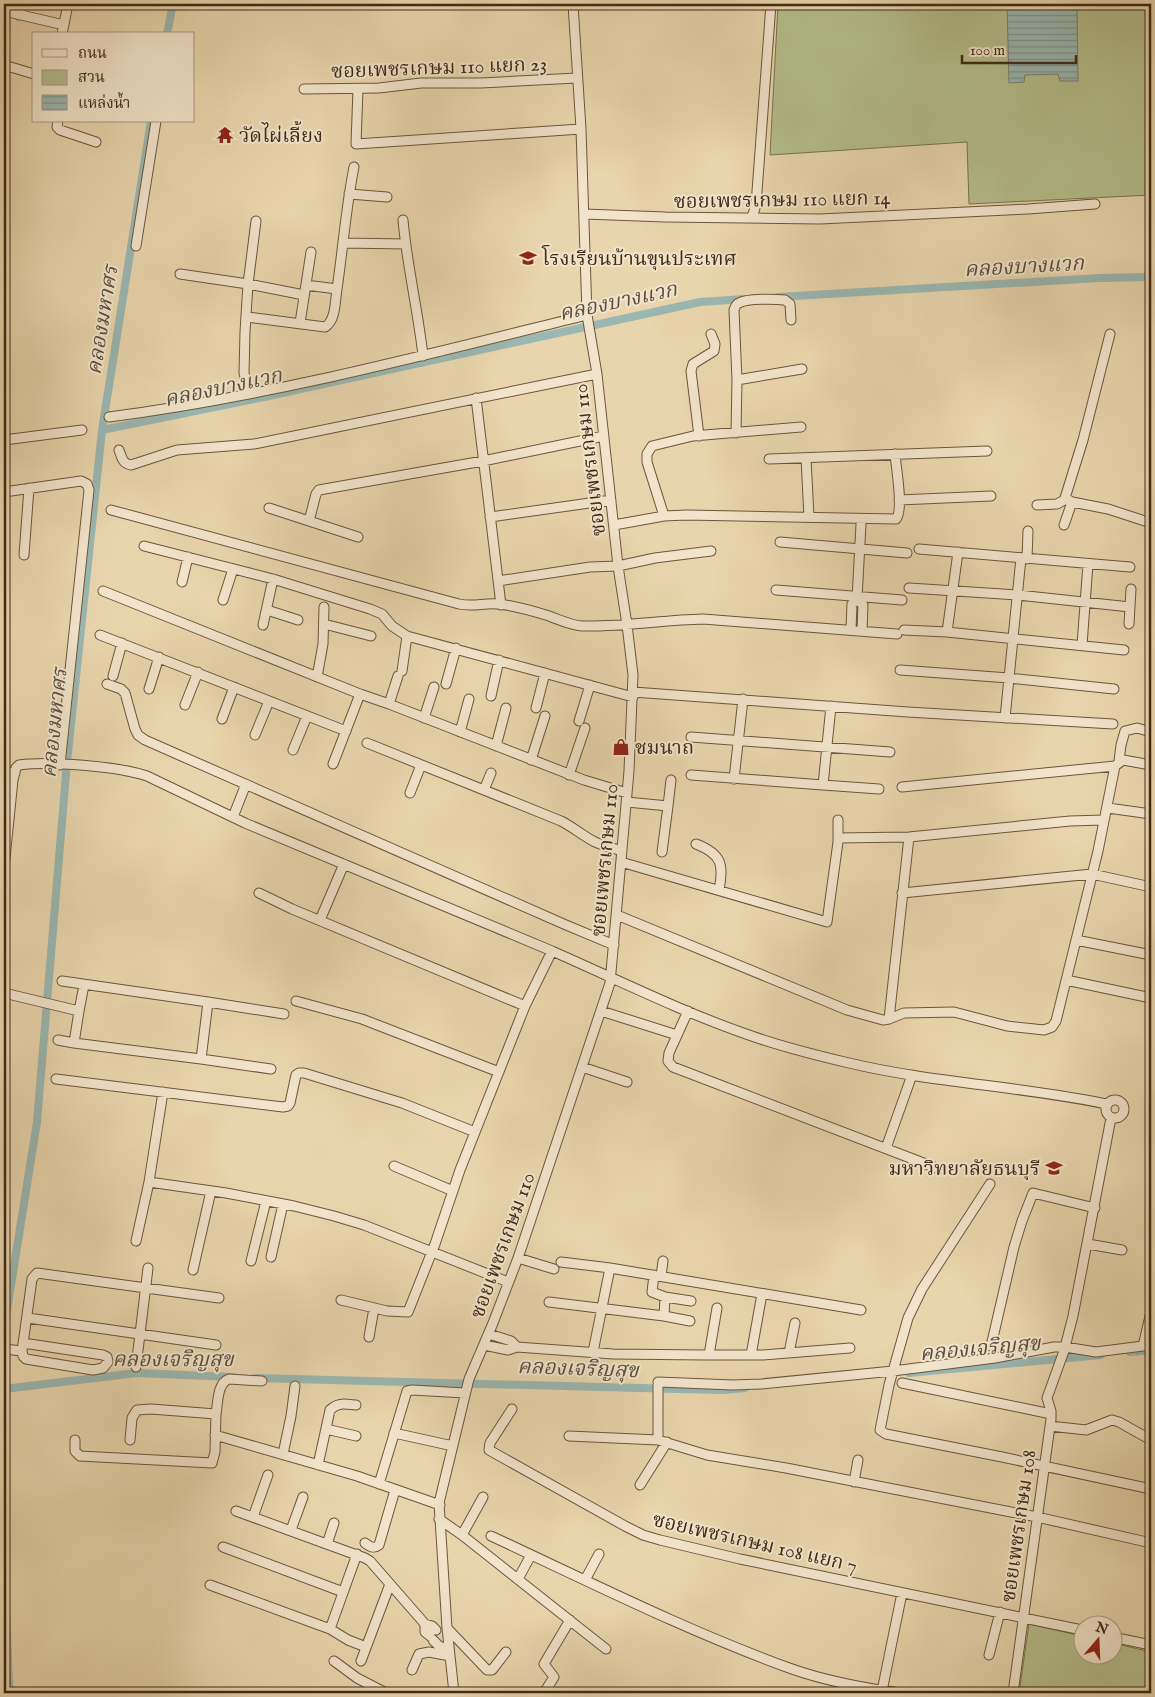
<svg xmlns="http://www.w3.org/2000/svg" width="1155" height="1697" viewBox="0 0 1155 1697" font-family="'IM FELL English','Noto Serif Thai',serif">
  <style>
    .green { fill: #b4be8c; stroke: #7a7452 }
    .water { fill: url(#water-rules); stroke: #767f74 }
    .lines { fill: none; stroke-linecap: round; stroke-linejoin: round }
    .canal { stroke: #9ab7b2; stroke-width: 8 }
    .minor-casing { stroke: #6a563c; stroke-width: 11 }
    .minor { stroke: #f1e4ca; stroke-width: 9 }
    .labels { text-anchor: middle; stroke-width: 4; stroke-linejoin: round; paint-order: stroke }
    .street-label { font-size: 20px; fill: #3f2b17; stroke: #f1e4ca }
    .poi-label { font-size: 20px; fill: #3f2b17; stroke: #f1e4ca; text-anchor: start }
    .water-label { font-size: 21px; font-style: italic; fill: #564e3e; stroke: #f1e4ca }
  </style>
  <defs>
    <pattern id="water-rules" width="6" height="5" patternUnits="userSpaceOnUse" patternTransform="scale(1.25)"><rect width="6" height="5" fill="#9ab7b2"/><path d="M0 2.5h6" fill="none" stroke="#7f9590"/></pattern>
  </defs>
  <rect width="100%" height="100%" fill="#e9d5ad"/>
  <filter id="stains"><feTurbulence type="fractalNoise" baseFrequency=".004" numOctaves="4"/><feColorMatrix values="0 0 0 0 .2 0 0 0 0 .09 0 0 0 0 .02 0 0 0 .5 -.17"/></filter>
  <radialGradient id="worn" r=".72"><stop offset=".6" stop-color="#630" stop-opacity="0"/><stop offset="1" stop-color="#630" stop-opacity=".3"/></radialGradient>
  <path class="green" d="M778,4H1151V195L969,204L967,142L770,155Z
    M1029,1624L1082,1636V1654H1112L1113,1643L1151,1652V1693H1019Z"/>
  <path class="water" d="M1007,4H1077L1078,81H1060L1058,74L1025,75L1024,82L1009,83Z"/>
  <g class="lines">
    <path class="canal" d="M167,34L173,4
      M778,297L1100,278L1151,277
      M102,430L264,397L700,302L744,299
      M4,1329L37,1122L67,762L102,430L151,121
      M1130,1352L1151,1350
      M909,1373L1101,1355
      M255,1378L677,1389L725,1390L745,1388
      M4,1389L137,1373L233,1377
      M4,1552L9,1686L11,1693"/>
    <g class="minor-casing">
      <path id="minor" d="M4,11L64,25
        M19,15L21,4
        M62,34L68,4
        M4,65L34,74
        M304,89L379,88L421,83H481L577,78
        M358,89L356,144L581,129
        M58,121L57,127L60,130L96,142
        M349,194L387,197
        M584,214L665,217L820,219L1028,209L1095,204
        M752,217L756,205L771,4
        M403,220C407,266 418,310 423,356
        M344,243L405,244
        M136,246L156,121
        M180,274L248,284L304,295
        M306,285L337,289C343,248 346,207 354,167
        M247,317L325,327C336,320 335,301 337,289
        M300,323L311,252
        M1110,334L1083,440L1065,498L1072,502L1108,509L1151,523
        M737,380L802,369
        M249,394L244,373L245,332L248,284L256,221
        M476,398L501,605
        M109,417C271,396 429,354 587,315
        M736,433L737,380L734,310C735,307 736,304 739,303C747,298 776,299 785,300L790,304L791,320
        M699,436L691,371L693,364L714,351L715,344L711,334
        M4,440L82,430
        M119,450C122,458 122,463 131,465L177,450L254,444L597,374
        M806,458L809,517
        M769,459L987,451
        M4,492L81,481L87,484L89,490L60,765
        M899,500L991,496
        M1037,505L1057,504L1066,499
        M269,508L309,521L316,494L319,490L483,461L604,436
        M111,510L459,604C472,607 484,603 497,604C514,605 533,611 549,616C560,620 570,625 582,626C622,627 663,620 703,619L897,634
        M664,516L647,462V454L652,446L693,436L801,427
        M490,517L611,500
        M309,521L358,537
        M614,525L664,516L686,515L896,519C904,510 896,468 895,454
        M1064,525L1072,502
        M780,542L907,553
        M144,546L273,579L370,609L382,614L392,626L407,636L633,697
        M919,549L1130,567
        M24,555L29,488
        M1027,559L1028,531
        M498,581L590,567L618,566L655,558L711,551
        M182,582L188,557
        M909,588L1018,595L1130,607
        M776,590L902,600
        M103,591L360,694
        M857,599L861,524
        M223,600L233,569
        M267,610L298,620
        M324,624L371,636
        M1129,624L1131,589
        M263,625L273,579
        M851,630L852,604L857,599L863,605L862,631
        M904,630L947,632L1124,650
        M947,632L958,552
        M100,635L346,731
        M1082,645L1088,564
        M900,670L1009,678L1114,689
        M402,671L407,636
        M113,676L122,643
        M317,677L323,644L324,607
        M107,684L121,689L125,693L135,729L138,735L145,740L566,925L614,945
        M446,684L456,648
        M149,689L159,657
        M633,692L908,712L1113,724
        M491,696L499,660
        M389,704L398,676
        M185,705L198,672
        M831,706L823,785L879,789
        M536,708L545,673
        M424,718L434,687
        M1005,718L1021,558
        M222,719L234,687
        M579,721L590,685
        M460,732L469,699
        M255,735L269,701
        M691,737L890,752
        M367,743L561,821C573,827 583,836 595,842C604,846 613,848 622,851
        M496,746L506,708
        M293,750L307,716
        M531,760L545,716
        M1119,761L1121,745L1125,731L1137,728L1151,732
        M333,764L360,694L389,704L584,780L627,793
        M4,772L15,773
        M569,775L585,728
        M691,775L823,785
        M734,779L743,699
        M902,787L1115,766
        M484,790L491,773
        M410,793L421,765
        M627,802L668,806L671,780
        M1108,808L1151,814
        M233,817L246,784
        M838,838L909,837L1070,821L1104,820
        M696,844C722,854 724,865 719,890
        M662,852L668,806
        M621,862L827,922L838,842V820
        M4,868L13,780L16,768L19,765C50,761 117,766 147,776L245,823L552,951
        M259,893L292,909L525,1006
        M902,893L1092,874L1151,887
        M617,915L847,1010L883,1020L889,1019L904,1013L954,1012L1007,1026L1044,1030L1052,1027L1056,1021L1098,851L1115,766L1123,760L1151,765
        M320,920L344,864
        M1076,940L1151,955
        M1066,980L1151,998
        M4,993L79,1011L74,1043L201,1059L208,1002L62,981
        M296,1001L362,1019L499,1072
        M208,1002L284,1014
        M79,1011L84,985
        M601,1011L677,1035
        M688,1011L669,1053L668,1061L673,1067L939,1169
        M889,1019L909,837
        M58,1040L74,1043
        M201,1059L271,1069
        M582,1067L627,1082
        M56,1079L283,1107L288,1106L290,1103L296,1075L299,1073H304L402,1103L475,1132
        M1106 1109a9 9 0 1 1 18 0a9 9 0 1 1-18 0Z
        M886,1148L912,1075
        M394,1166L453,1191
        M149,1182L226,1193L294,1206L334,1216L364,1225L508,1282
        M990,1184L922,1289L908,1318L889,1385L880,1430L886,1434L1002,1457L1151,1489
        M136,1241L149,1182L163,1092
        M1088,1244L1122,1250
        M271,1257L283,1204
        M518,1258L554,1269
        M251,1261L266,1201
        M561,1262L610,1268L861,1310
        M193,1270L211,1191
        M661,1276L663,1261
        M665,1297L691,1301
        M341,1300L387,1311L408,1312L435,1244L460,1170L525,1006L552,951C616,979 680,1011 746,1034C779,1046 815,1055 849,1063C933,1083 1021,1086 1106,1104
        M549,1302L664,1316L665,1297L652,1292L654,1275
        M664,1316L690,1321
        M28,1318L216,1345
        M369,1337L374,1308
        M484,1345L508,1350L517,1347L511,1341L489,1334
        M991,1346L1014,1247L1022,1221L1033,1193L1095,1208
        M1143,1346L1151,1312
        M517,1347L613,1354L705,1355H763L850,1348
        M4,1349L22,1351L23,1356L26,1359L93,1370L103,1368L108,1362L107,1357L103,1355L23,1343
        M22,1351L32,1279L37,1273L219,1298
        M593,1352L610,1268
        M789,1353L795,1323
        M709,1355L717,1308
        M751,1355L762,1294
        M136,1367L148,1268
        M658,1382L733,1385L761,1384L893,1371L995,1358L1054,1347H1065L1096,1352L1151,1345
        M902,1383L1051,1414
        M512,1409L490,1443L489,1450L625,1526L643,1535L660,1540L740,1559L1082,1630
        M216,1414C218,1403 217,1383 229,1379L262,1381
        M1050,1426L1086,1430L1112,1420L1119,1422L1151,1440
        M326,1429L356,1436
        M394,1433L453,1446
        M215,1435L357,1476L440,1505
        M569,1436L658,1440L707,1455L786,1468L1037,1517L1151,1543
        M75,1440V1451L80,1456L212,1463L215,1452L216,1414L151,1409L137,1410L132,1418L130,1440
        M658,1440V1385
        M283,1454L291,1416L295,1386
        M318,1465L330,1410C338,1402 345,1404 356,1405
        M854,1482L858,1460
        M379,1484L407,1391L412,1390L465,1393
        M640,1485L667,1442
        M236,1511L365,1558L370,1561L425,1624L432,1626L436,1630
        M253,1517L268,1475
        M439,1519L462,1535L606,1649
        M291,1530L303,1497
        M462,1535L483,1497
        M491,1536C590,1582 689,1632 792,1669C826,1681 864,1688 900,1693
        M365,1543C370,1547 374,1549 379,1545L395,1490
        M327,1544L334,1523
        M223,1547L343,1592
        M518,1579L531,1555
        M585,1580L599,1554
        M210,1585L330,1629L348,1640L366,1647
        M425,1624V1632L430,1636
        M447,1628L487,1670H492L506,1652
        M330,1629L357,1554
        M1112,1637L1151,1645
        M433,1640L439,1646L449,1649
        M989,1655L1000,1612
        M334,1661L357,1678L386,1693
        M361,1661L390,1584
        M412,1670L419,1654L429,1652L450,1656
        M882,1691L902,1593
        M454,1693L447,1628L439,1503L469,1379L493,1323L518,1258L610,983L629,771L633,675L627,625L618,566L597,374L587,315L581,129L573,4
        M544,1693L554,1677L544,1664L570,1620
        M1013,1693L1051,1419V1411L1047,1398L1064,1351L1073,1316L1111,1118"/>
    </g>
    <use href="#minor" class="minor"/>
  </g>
  <defs>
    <g id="temple-bare" transform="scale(1.35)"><path d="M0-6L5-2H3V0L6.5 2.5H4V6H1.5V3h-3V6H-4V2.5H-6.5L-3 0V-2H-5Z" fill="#8f2418" stroke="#f1e4ca" stroke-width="2.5" paint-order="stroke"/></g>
    <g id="school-bare" transform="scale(1.35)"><path d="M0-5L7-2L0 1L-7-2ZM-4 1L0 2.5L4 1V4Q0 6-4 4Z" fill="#8f2418" stroke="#f1e4ca" stroke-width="2.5" paint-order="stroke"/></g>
    <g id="shop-bare" transform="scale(1.35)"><path d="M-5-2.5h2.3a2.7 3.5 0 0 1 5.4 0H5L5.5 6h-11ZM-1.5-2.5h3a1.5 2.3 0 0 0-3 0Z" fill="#8f2418" stroke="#f1e4ca" stroke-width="2.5" paint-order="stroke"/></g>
    <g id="university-bare" transform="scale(1.35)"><path d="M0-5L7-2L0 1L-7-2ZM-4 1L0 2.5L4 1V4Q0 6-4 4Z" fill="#8f2418" stroke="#f1e4ca" stroke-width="2.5" paint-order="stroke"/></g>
  </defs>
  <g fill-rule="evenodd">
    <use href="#temple-bare" x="225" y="135"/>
    <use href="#school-bare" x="528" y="258"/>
    <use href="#shop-bare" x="621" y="747"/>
    <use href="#university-bare" x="1054" y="1168"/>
  </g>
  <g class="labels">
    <g class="street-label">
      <text transform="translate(439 67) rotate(-2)" y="7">ซอยเพชรเกษม 110 แยก 23</text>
      <text transform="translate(782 199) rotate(-1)" y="7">ซอยเพชรเกษม 110 แยก 14</text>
      <text transform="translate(589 460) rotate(-97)" y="7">ซอยเพชรเกษม 110</text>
      <text transform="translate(604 860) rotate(-85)" y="7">ซอยเพชรเกษม 110</text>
      <text transform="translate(502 1245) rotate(-70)" y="7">ซอยเพชรเกษม 110</text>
      <text transform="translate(1018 1526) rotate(-82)" y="7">ซอยเพชรเกษม 108</text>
      <text transform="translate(755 1542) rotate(13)" y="7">ซอยเพชรเกษม 108 แยก 7</text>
    </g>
    <g class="poi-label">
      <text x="239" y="142">วัดไผ่เลี้ยง</text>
      <text x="542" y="265">โรงเรียนบ้านขุนประเทศ</text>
      <text x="635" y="754">ชมนาถ</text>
      <text x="1040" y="1175" text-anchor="end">มหาวิทยาลัยธนบุรี</text>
    </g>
    <g class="water-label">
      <text transform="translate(1024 266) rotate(-3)" y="7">คลองบางแวก</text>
      <text transform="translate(618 301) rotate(-12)" y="7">คลองบางแวก</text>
      <text transform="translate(102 320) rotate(-81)" y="7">คลองมหาศร</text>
      <text transform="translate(223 387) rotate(-12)" y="7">คลองบางแวก</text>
      <text transform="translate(54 723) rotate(-84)" y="7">คลองมหาศร</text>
      <text transform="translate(980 1348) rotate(-5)" y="7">คลองเจริญสุข</text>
      <text x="173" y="1366">คลองเจริญสุข</text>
      <text transform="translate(578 1368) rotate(2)" y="7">คลองเจริญสุข</text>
    </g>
  </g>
  <rect width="1155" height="1697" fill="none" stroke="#e9d5ad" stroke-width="20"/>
  <rect x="5" y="5" width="1145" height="1687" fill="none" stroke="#3f2b17" stroke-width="2.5"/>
  <rect x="10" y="10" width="1135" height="1677" fill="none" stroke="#3f2b17"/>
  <rect x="32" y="32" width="162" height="90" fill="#f1e4ca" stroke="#aa9a82"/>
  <rect x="42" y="49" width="25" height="8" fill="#f1e4ca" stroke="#aa9a82"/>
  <text x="78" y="58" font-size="15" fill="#3f2b17">ถนน</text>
  <rect x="42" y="70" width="25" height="15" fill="#b4be8c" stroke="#aa9a82"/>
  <text x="78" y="82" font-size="15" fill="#3f2b17">สวน</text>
  <rect x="42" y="95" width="25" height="15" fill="url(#water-rules)" stroke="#aa9a82"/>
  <text x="78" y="108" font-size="15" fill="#3f2b17">แหล่งน้ำ</text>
  <g transform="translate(1098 1640) rotate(19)"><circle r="24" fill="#f1e4ca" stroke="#aa9a82"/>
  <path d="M0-4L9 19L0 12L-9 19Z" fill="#8f2418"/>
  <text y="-8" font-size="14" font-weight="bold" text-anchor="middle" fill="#3f2b17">N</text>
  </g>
  <path d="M962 55v8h114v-8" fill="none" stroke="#3f2b17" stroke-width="2.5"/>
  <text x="970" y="55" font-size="15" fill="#3f2b17" stroke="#f1e4ca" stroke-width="4" paint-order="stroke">100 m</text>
  <rect width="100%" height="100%" filter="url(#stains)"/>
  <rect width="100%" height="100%" fill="url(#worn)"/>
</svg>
